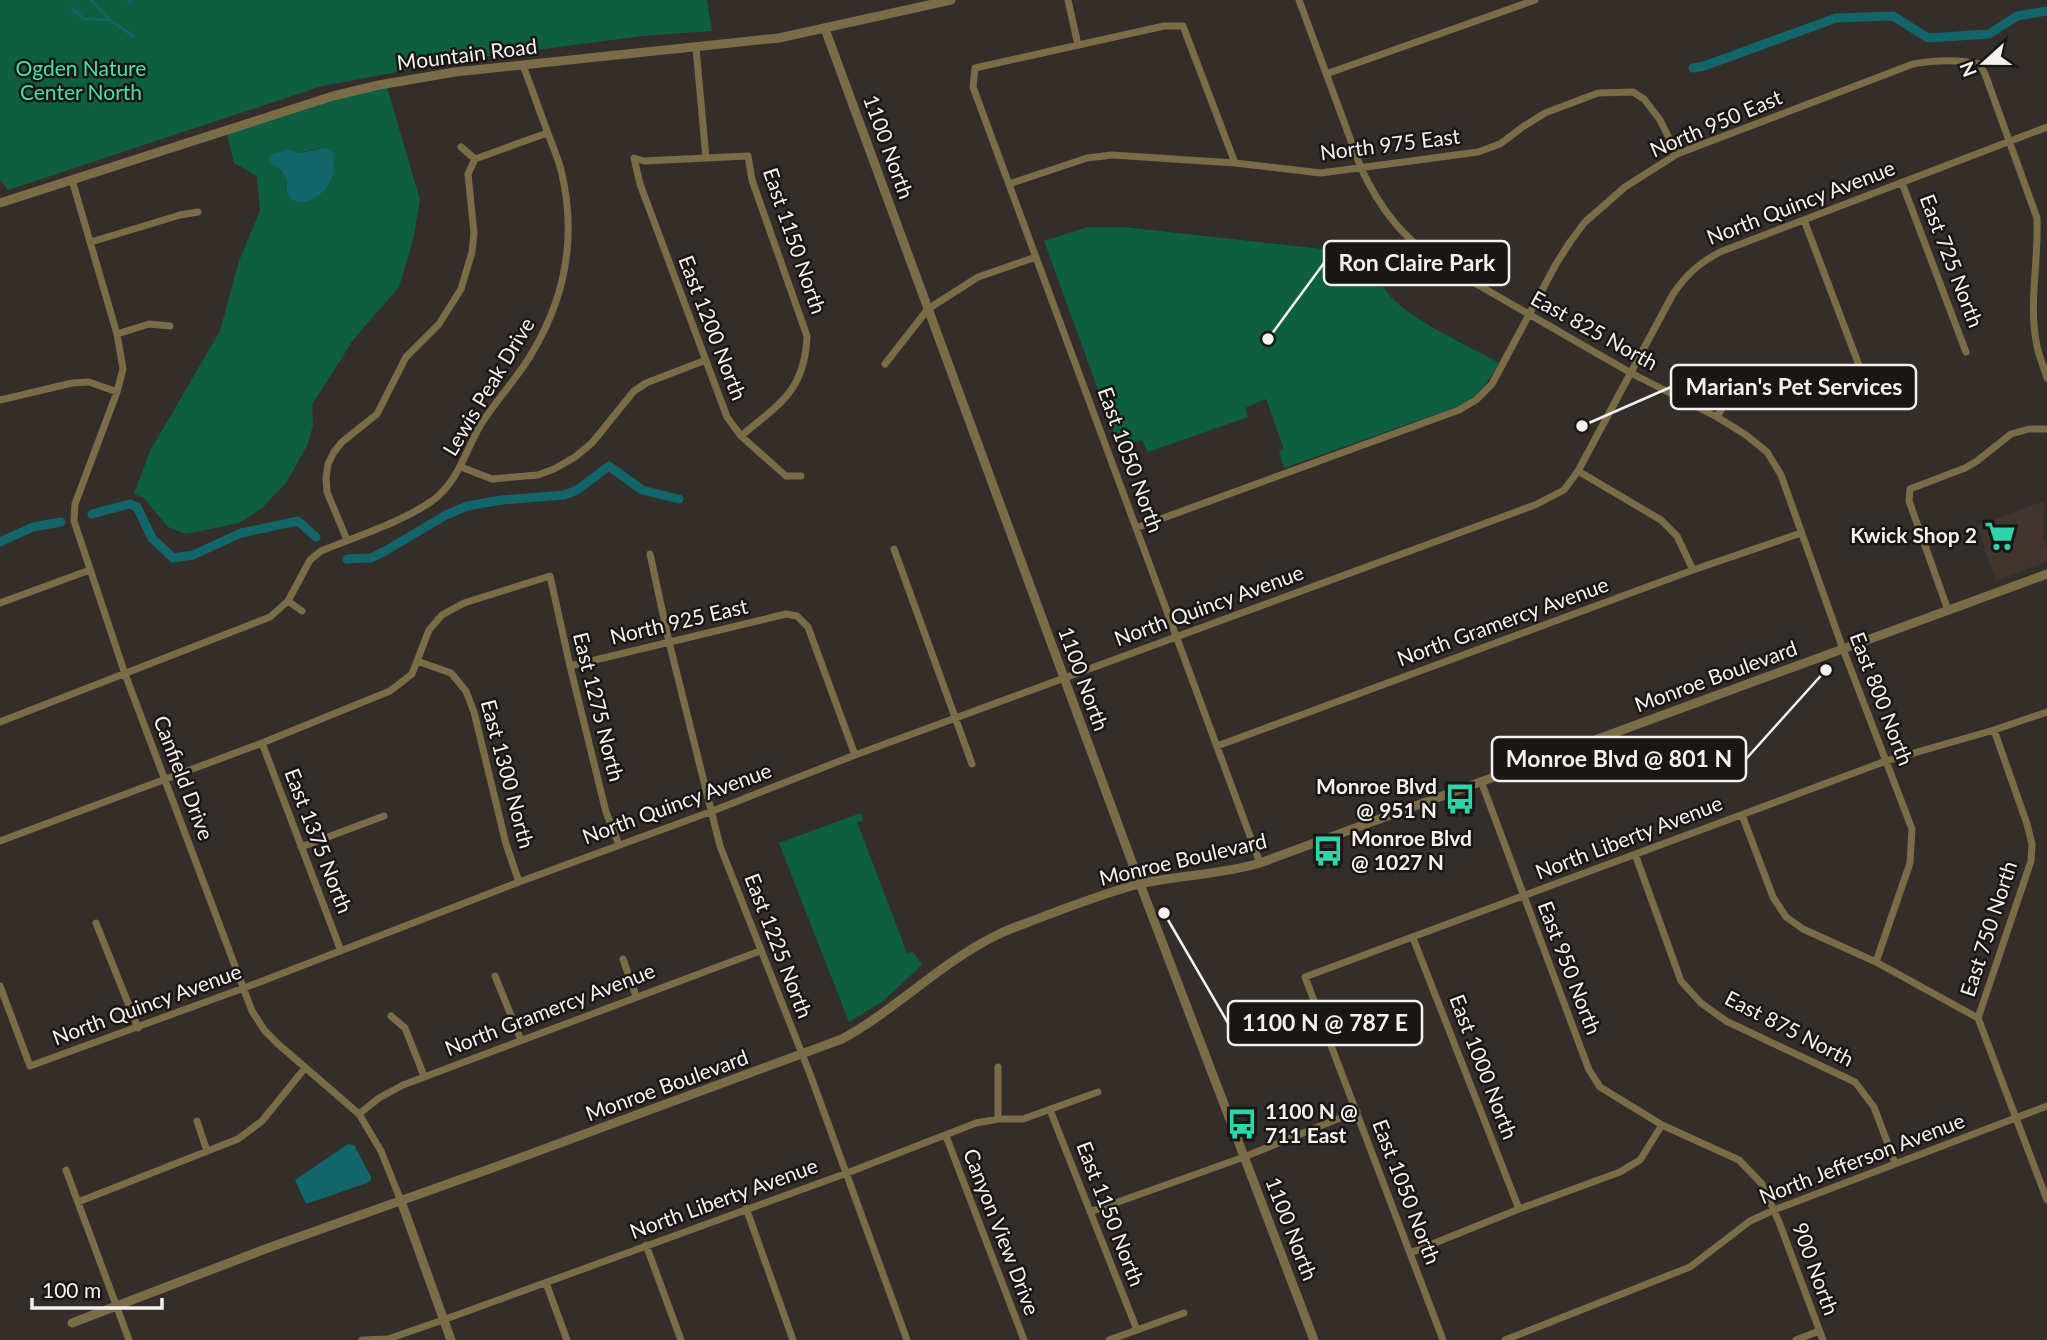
<svg xmlns="http://www.w3.org/2000/svg" width="2047" height="1340" viewBox="0 0 2047 1340" font-family="Lato,sans-serif">
  <style>
    .built { fill: #41352e }
    .green { fill: #0e5f41; fill-rule: evenodd }
    .water { fill: #126669 }
    .lines { fill: none; stroke-linecap: round; stroke-linejoin: round }
    .stream { stroke: #126669; stroke-width: 2.5 }
    .canal { stroke: #126669; stroke-width: 9 }
    .minor { stroke: #7a6c47; stroke-width: 7 }
    .tertiary { stroke: #7a6c47; stroke-width: 9 }
    .labels { text-anchor: middle; stroke-width: 5; stroke-linejoin: round; paint-order: stroke }
    .street-label { font-size: 21px; fill: #f5f1ef; stroke: #191715 }
    .park-label { font-size: 21px; fill: #4de0a3; stroke: #191715 }
    .poi-label { font-size: 21px; font-weight: bold; fill: #f5f1ef; stroke: #191715; text-anchor: end }
    .leader { fill: none; stroke: #f5f1ef; stroke-width: 2.5 }
    .callout-dot { fill: #f5f1ef; stroke: #191715; stroke-width: 2.5 }
    .callout { fill: #191715; stroke: #f5f1ef; stroke-width: 2.5 }
    .callout-label { font-size: 23px; text-anchor: middle; font-weight: bold; fill: #f5f1ef }
  </style>
  <rect width="100%" height="100%" fill="#342e2b"/>
  <path class="built" d="M2044,501L2043,536L2047,550V561L1996,581L1977,526Z"/>
  <path class="green" d="M0,0H707L712,31L642,36L468,59L322,86L8,190L0,179Z
    M387,87L420,200L413,240L399,287L353,340L312,405L313,425L308,444L286,483L262,508L239,523L186,534L168,527L144,498L134,494L150,451L220,331L239,261L260,211L257,176L234,163L227,134L329,101ZM320,148L285,189L287,180L270,156L299,153Z
    M1088,227H1123L1367,254C1373,270 1380,284 1391,297C1413,321 1469,346 1499,363C1487,384 1480,394 1459,406L1284,468L1279,452L1284,449L1266,399L1245,408L1248,417L1148,452L1142,440L1119,447L1044,241Z
    M861,813L863,821L857,822L907,953L913,952L922,965L882,1002L849,1022L779,843Z"/>
  <path class="water" d="M325,148L332,152C346,198 280,223 287,180L279,168L269,162L270,155L289,150L299,153Z
    M348,1144L354,1145L371,1177V1180L367,1183L306,1204L295,1180Z"/>
  <g class="lines">
    <path class="stream" d="M91,0L110,20
      M128,0L130,2
      M72,8L84,19L110,20L133,36"/>
    <path class="canal" d="M1693,68L1704,66L1836,18L1893,16L1928,38L1989,34L2017,16L2047,11
      M92,514L130,504L137,507L152,538L173,558L193,555L241,533L298,521L316,537
      M0,542L33,527L61,522
      M347,559L371,558L387,550L446,515L467,506L502,500L564,495L577,490L609,466L642,490L679,499"/>
    <path class="minor" d="M1068,0L1078,45
      M1299,0L1361,168C1380,209 1403,238 1440,263L1631,373L1717,417L1746,435L1767,452L1781,475L1843,649L1912,829L1910,863L1876,962
      M696,48L706,158
      M1326,74L1535,0
      M461,147L475,159
      M1235,163L1183,26H1164L975,68L973,87L1260,863
      M72,180L117,334L123,369L117,392L75,504L74,521L125,674L252,1011L265,1031L278,1044L359,1114L381,1151L401,1201
      M1902,183L1966,352
      M1009,184L1087,158L1112,155L1235,163L1321,173L1478,152L1500,144L1524,126L1545,113L1598,93L1633,92L1644,99L1660,120L1677,154
      M1804,220L1868,389
      M91,242L180,215L198,212
      M117,334L149,324L170,326
      M885,364L928,309L978,277L1036,257
      M0,400L72,383L89,382L117,392
      M1717,417L1739,379L1751,373
      M741,436C779,404 805,391 807,336L752,180L748,156L644,161L634,158L640,184L727,417L741,436L786,476H801
      M461,467L492,479L538,475L554,469L575,457L592,443L634,391L646,383L706,360
      M1578,471L1661,520L1677,536L1693,570
      M1136,528L1459,410L1476,400L1492,384L1556,264L1570,242L1585,222L1625,187L1677,154L1913,64C1935,60 1957,59 1979,64L1985,74L2037,218C2039,260 2028,304 2037,346C2039,357 2044,367 2047,378
      M347,540L327,492L326,478L328,464L334,452L342,442L377,414L406,357L439,324L461,289L472,252L474,233L468,174L475,159L547,133
      M894,549L972,764
      M650,554L669,642L720,846L810,1074L907,1340
      M288,601L302,611
      M0,603L90,570
      M1948,610L1909,501L1910,489L1965,468L1977,461L2011,434L2029,429H2047
      M417,661L451,673L466,691L474,712L506,844L519,882
      M570,666L786,614L797,616L808,627L855,755
      M0,722L270,617L288,601L310,560L321,551C357,536 400,523 432,501C458,482 465,452 480,426C495,401 517,379 532,353C566,296 577,235 561,170C557,155 550,140 545,125C537,105 531,85 523,66
      M262,743L341,951
      M1217,746L1693,570L1801,533
      M1481,781L1589,1070L1600,1087L1662,1125L1739,1160L1762,1184L1779,1222L1823,1340
      M1742,815L1773,897L1786,917L1803,929L1876,962L1978,1018L2047,1200
      M0,841L262,743L390,691L412,674L429,630L442,615L464,603L550,576L570,666L606,812L619,845
      M301,847L384,816
      M1635,854L1681,981L1701,1003L1726,1021L1855,1082L1874,1107L1895,1163
      M96,923L138,1028
      M1413,938L1519,1209
      M623,959L636,996
      M495,976L521,1040
      M0,986L30,1066L244,988L519,882L710,812L855,755L1535,505L1564,490L1578,471L1673,294C1686,275 1699,263 1720,252L2047,127
      M391,1016L405,1028L424,1076
      M1978,1018L2031,861L2032,844L2027,824L1994,730
      M998,1067V1119
      M1050,1110L1137,1330
      M359,1114L379,1098L403,1085L760,951
      M197,1121L207,1151
      M946,1136L1024,1340
      M66,1170L129,1340
      M78,1202L238,1139L262,1121L305,1068
      M746,1208L793,1340
      M1090,1212L1244,1157L1357,1111
      M646,1245L681,1340
      M1410,1253L1519,1209L1620,1172L1640,1160L1662,1125
      M546,1283L567,1340
      M362,1340L388,1339L443,1320L847,1173L976,1123L998,1119H1023L1098,1092
      M1109,1340L1184,1313
      M1443,1340L1305,977L1886,761L1994,730L2047,712
      M1505,1340L1690,1267L1750,1221L1774,1210L2047,1106
      M1796,1340L1819,1331"/>
    <path class="tertiary" d="M825,29L1140,884L1314,1340
      M0,203L333,96L379,85L455,72L779,38L951,0
      M401,1201L451,1340
      M72,1323L268,1248L498,1166L842,1039C897,1009 940,963 997,935C1013,927 1031,922 1047,915C1077,904 1108,892 1139,884C1179,875 1220,875 1260,863L2047,574"/>
  </g>
  <defs>
    <g id="supermarket-bare" transform="scale(2.415)"><path d="M-6-5.5h2.5l.6 2H6L4.5 2H-2.5L-4.4-4H-6ZM-1.5 3.2a1.3 1.3 0 1 0 .1 0ZM3 3.2a1.3 1.3 0 1 0 .1 0Z" fill="#30d4a9" stroke="#191715" stroke-width="2.5" paint-order="stroke"/></g>
    <g id="bus-bare" transform="scale(2.415)"><path d="M-5-6H5V4H4V6H2V4H-2V6H-4V4H-5ZM-3.5-4V0h7V-4ZM-3.5 1.2v1.5H-2V1.2ZM2 1.2v1.5H3.5V1.2Z" fill="#30d4a9" stroke="#191715" stroke-width="2.5" paint-order="stroke"/></g>
  </defs>
  <g fill-rule="evenodd">
    <use href="#supermarket-bare" x="2000" y="536"/>
    <use href="#bus-bare" x="1460" y="799"/>
    <use href="#bus-bare" x="1328" y="851"/>
    <use href="#bus-bare" x="1242" y="1124"/>
  </g>
  <g class="labels">
    <g class="street-label">
      <text transform="translate(467 55) rotate(-7)" y="7">Mountain Road</text>
      <text transform="translate(1716 124) rotate(-23)" y="7">North 950 East</text>
      <text transform="translate(1390 145) rotate(-7)" y="7">North 975 East</text>
      <text transform="translate(888 147) rotate(70)" y="7">1100 North</text>
      <text transform="translate(1801 203) rotate(-21)" y="7">North Quincy Avenue</text>
      <text transform="translate(794 241) rotate(71)" y="7">East 1150 North</text>
      <text transform="translate(1951 261) rotate(69)" y="7">East 725 North</text>
      <text transform="translate(712 328) rotate(69)" y="7">East 1200 North</text>
      <text transform="translate(1594 331) rotate(29)" y="7">East 825 North</text>
      <text transform="translate(489 387) rotate(-59)" y="7">Lewis Peak Drive</text>
      <text transform="translate(1130 460) rotate(70)" y="7">East 1050 North</text>
      <text transform="translate(1209 606) rotate(-20)" y="7">North Quincy Avenue</text>
      <text transform="translate(679 622) rotate(-13)" y="7">North 925 East</text>
      <text transform="translate(1503 622) rotate(-20)" y="7">North Gramercy Avenue</text>
      <text transform="translate(1716 677) rotate(-20)" y="7">Monroe Boulevard</text>
      <text transform="translate(1083 679) rotate(70)" y="7">1100 North</text>
      <text transform="translate(1881 699) rotate(69)" y="7">East 800 North</text>
      <text transform="translate(598 707) rotate(76)" y="7">East 1275 North</text>
      <text transform="translate(507 774) rotate(75)" y="7">East 1300 North</text>
      <text transform="translate(183 778) rotate(69)" y="7">Canfield Drive</text>
      <text transform="translate(677 804) rotate(-20)" y="7">North Quincy Avenue</text>
      <text transform="translate(1629 838) rotate(-21)" y="7">North Liberty Avenue</text>
      <text transform="translate(318 841) rotate(69)" y="7">East 1375 North</text>
      <text transform="translate(1183 860) rotate(-13)" y="7">Monroe Boulevard</text>
      <text transform="translate(1989 929) rotate(-72)" y="7">East 750 North</text>
      <text transform="translate(778 946) rotate(69)" y="7">East 1225 North</text>
      <text transform="translate(1569 968) rotate(69)" y="7">East 950 North</text>
      <text transform="translate(147 1005) rotate(-20)" y="7">North Quincy Avenue</text>
      <text transform="translate(550 1010) rotate(-21)" y="7">North Gramercy Avenue</text>
      <text transform="translate(1789 1029) rotate(27)" y="7">East 875 North</text>
      <text transform="translate(1483 1067) rotate(69)" y="7">East 1000 North</text>
      <text transform="translate(667 1086) rotate(-20)" y="7">Monroe Boulevard</text>
      <text transform="translate(1862 1159) rotate(-21)" y="7">North Jefferson Avenue</text>
      <text transform="translate(1406 1192) rotate(69)" y="7">East 1050 North</text>
      <text transform="translate(724 1199) rotate(-20)" y="7">North Liberty Avenue</text>
      <text transform="translate(1110 1214) rotate(69)" y="7">East 1150 North</text>
      <text transform="translate(1291 1229) rotate(69)" y="7">1100 North</text>
      <text transform="translate(1001 1232) rotate(69)" y="7">Canyon View Drive</text>
      <text transform="translate(1815 1269) rotate(70)" y="7">900 North</text>
    </g>
    <g class="park-label">
      <text x="81" y="76">Ogden Nature<tspan x="81" dy="24">Center North</tspan></text>
    </g>
    <g class="poi-label">
      <text x="1977" y="543">Kwick Shop 2</text>
      <text x="1437" y="794">Monroe Blvd<tspan x="1437" dy="24">@ 951 N</tspan></text>
      <text x="1351" y="846" text-anchor="start">Monroe Blvd<tspan x="1351" dy="24">@ 1027 N</tspan></text>
      <text x="1265" y="1119" text-anchor="start">1100 N @<tspan x="1265" dy="24">711 East</tspan></text>
    </g>
  </g>
  <path class="leader" d="M1268 339L1324 263M1582 426L1671 387M1826 670L1746 759M1164 913L1228 1023"/>
  <g class="callout-dot">
    <circle cx="1268" cy="339" r="7"/>
    <circle cx="1582" cy="426" r="7"/>
    <circle cx="1826" cy="670" r="7"/>
    <circle cx="1164" cy="913" r="7"/>
  </g>
  <g class="callout">
    <rect x="1324" y="241" width="185" height="44" rx="7"/>
    <rect x="1671" y="365" width="245" height="44" rx="7"/>
    <rect x="1492" y="737" width="254" height="44" rx="7"/>
    <rect x="1228" y="1001" width="194" height="44" rx="7"/>
  </g>
  <g class="callout-label">
    <text x="1417" y="271">Ron Claire Park</text>
    <text x="1794" y="395">Marian's Pet Services</text>
    <text x="1619" y="767">Monroe Blvd @ 801 N</text>
    <text x="1325" y="1031">1100 N @ 787 E</text>
  </g>
  <g transform="translate(1984 63) rotate(249)" stroke="#191715" stroke-width="5" paint-order="stroke">
  <path d="M0-5L12 26L0 18L-12 26Z" fill="#f5f1ef"/>
  <text y="-10" font-size="19" font-weight="bold" text-anchor="middle" fill="#f5f1ef">N</text>
  </g>
  <path d="M32 1298v10h130v-10" fill="none" stroke="#f5f1ef" stroke-width="3.5"/>
  <text x="42" y="1298" font-size="21" fill="#f5f1ef" stroke="#191715" stroke-width="5" paint-order="stroke">100 m</text>
</svg>
